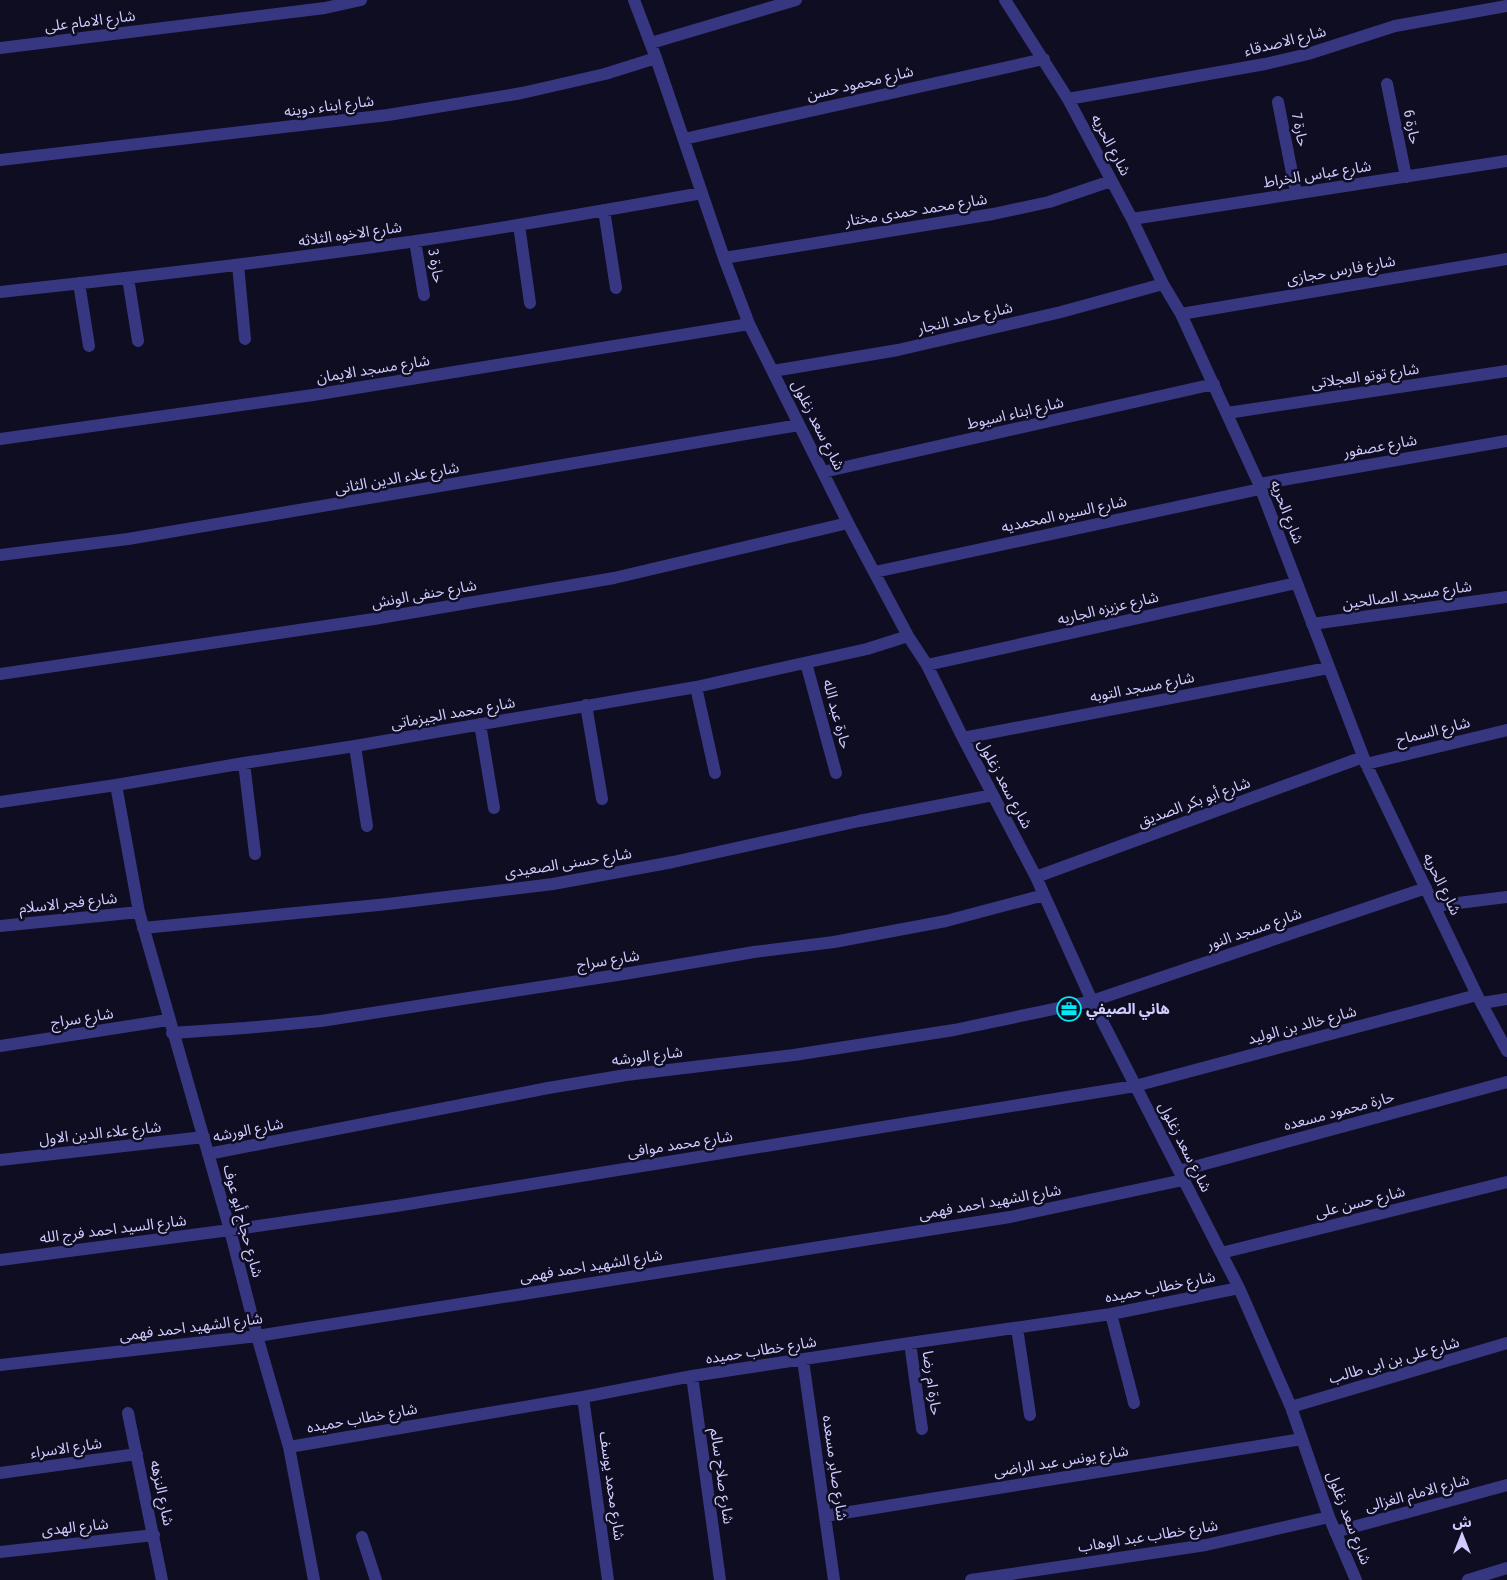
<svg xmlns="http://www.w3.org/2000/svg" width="1507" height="1580" viewBox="0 0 1507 1580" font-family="'Fira Sans Condensed','Noto Sans Arabic',sans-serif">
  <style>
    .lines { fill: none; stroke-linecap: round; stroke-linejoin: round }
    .minor { stroke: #373781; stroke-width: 12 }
    .labels { text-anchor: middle; stroke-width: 5; stroke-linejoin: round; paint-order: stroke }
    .street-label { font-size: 15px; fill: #d0ccff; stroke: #0f0d21 }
    .poi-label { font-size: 15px; font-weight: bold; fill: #d0ccff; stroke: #0f0d21; text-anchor: start }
  </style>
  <rect width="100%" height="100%" fill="#0f0d21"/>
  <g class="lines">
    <path class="minor" d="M634,0L656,58L724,258L749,324L848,523L908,636L927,665L963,738L1036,877L1092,1001L1239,1288L1291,1407L1329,1517L1356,1580
      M1005,0L1068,99L1132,219L1163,284L1181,314L1259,484L1366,764L1477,995L1507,1051
      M651,43L796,0
      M0,48L325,8L361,0
      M1387,84L1406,177
      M1068,99L1265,64L1308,54L1395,26L1507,6
      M1278,102L1296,193
      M684,139L1044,59
      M0,160L388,115L522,93L605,74L656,58
      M604,210L616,288
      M1132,219L1507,161
      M519,225L530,303
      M415,241L424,295
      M724,258L993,214L1049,202L1111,181
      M238,265L245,339
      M128,278L138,341
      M79,283L89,346
      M0,292C139,277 277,261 416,241C511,227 607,210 702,193
      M1181,314L1507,259
      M773,371L898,350L1061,312L1163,284
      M1227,413L1507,371
      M0,439L313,395L749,324
      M823,472L1214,384
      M1259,484L1507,441
      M0,555L128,539L799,425
      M875,572L1260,489
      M1312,624L1507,597
      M806,663L836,773
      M927,665L1296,583
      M0,674L374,619L614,578L848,523
      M696,687L715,773
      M586,705L602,799
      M480,724L494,808
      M963,738L1328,668
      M355,746L367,826
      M244,763L255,854
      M1366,764L1507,730
      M116,785L139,912L230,1230L257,1336L289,1447L314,1580
      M0,802L116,785L244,763L355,746L696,687L867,649L908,636
      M1036,877L1363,757
      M1434,906L1507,897
      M0,926L139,912
      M143,928L388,904L553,884L673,862L859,821L993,795
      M1482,1003L1507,999
      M172,1033L245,1028L321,1021L630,973L754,952L834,942L946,921L1044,895
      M0,1046L168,1020
      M208,1154L548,1088L626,1075L794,1055L954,1030L1092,1001L1426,888
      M0,1160L204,1137
      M1179,1171L1507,1082
      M1221,1253L1507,1182
      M0,1260L230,1230L396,1206L1135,1086L1477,995
      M1111,1314L1134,1403
      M1017,1328L1030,1415
      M910,1343L922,1429
      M803,1360L834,1580
      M0,1365L257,1336L1010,1217L1183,1180
      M692,1376L720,1580
      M583,1397L608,1580
      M1291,1407L1507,1343
      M128,1413L162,1580
      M289,1447L583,1397L692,1376L910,1343L1111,1314L1239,1288
      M0,1473L137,1454
      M825,1516L1302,1439
      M1335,1532L1507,1485
      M362,1537L376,1580
      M0,1552L154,1535
      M971,1580L1206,1545L1329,1517
      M1468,1580L1507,1568"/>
  </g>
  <defs>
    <g id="office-ring" transform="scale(1.25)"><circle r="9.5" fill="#0f0d21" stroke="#00eaf7" stroke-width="1.5"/><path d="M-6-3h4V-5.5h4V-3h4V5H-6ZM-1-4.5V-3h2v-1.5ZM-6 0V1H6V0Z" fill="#00eaf7"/></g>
  </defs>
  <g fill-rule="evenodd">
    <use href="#office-ring" x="1069" y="1009"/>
  </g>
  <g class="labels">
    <g class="street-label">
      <text transform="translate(90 21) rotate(-7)" y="5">شارع الامام على</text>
      <text transform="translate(1285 41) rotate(-14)" y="5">شارع الاصدقاء</text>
      <text transform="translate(860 83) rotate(-13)" y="5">شارع محمود حسن</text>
      <text transform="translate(329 106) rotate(-7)" y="5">شارع ابناء دوينه</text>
      <text transform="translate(1412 127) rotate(79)" y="5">حارة 6</text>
      <text transform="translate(1300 130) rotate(79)" y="5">حارة 7</text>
      <text transform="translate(1111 145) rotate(62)" y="5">شارع الحريه</text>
      <text transform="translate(1317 174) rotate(-9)" y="5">شارع عباس الخراط</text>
      <text transform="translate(916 210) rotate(-9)" y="5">شارع محمد حمدى مختار</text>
      <text transform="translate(350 234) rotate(-8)" y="5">شارع الاخوه الثلاثه</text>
      <text transform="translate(436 266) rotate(81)" y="5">حارة 3</text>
      <text transform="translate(1341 270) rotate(-10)" y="5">شارع فارس حجازى</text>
      <text transform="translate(965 318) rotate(-13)" y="5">شارع حامد النجار</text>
      <text transform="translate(373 369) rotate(-9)" y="5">شارع مسجد الايمان</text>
      <text transform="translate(1365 376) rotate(-8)" y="5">شارع توتو العجلاتى</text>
      <text transform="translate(1015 413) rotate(-13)" y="5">شارع ابناء اسيوط</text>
      <text transform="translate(818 425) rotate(63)" y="5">شارع سعد زغلول</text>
      <text transform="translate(1380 446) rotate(-10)" y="5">شارع عصفور</text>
      <text transform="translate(397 478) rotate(-10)" y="5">شارع علاء الدين الثانى</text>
      <text transform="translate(1287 512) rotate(69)" y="5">شارع الحريه</text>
      <text transform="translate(1064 514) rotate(-12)" y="5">شارع السيره المحمديه</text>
      <text transform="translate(424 594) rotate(-10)" y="5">شارع حنفى الونش</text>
      <text transform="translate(1407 595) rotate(-8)" y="5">شارع مسجد الصالحين</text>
      <text transform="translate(1108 608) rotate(-13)" y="5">شارع عزيزه الجاريه</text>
      <text transform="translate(1142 687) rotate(-11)" y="5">شارع مسجد التوبه</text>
      <text transform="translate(453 713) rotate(-10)" y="5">شارع محمد الجيزماتى</text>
      <text transform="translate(837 714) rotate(75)" y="5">حارة عبد الله</text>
      <text transform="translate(1433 731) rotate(-14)" y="5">شارع السماح</text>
      <text transform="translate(1005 784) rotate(62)" y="5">شارع سعد زغلول</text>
      <text transform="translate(1194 802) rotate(-20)" y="5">شارع أبو بكر الصديق</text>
      <text transform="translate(568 863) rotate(-9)" y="5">شارع حسنى الصعيدى</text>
      <text transform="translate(1442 884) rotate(64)" y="5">شارع الحريه</text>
      <text transform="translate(68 903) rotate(-6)" y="5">شارع فجر الاسلام</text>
      <text transform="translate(1254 929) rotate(-19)" y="5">شارع مسجد النور</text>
      <text transform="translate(608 960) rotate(-9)" y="5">شارع سراج</text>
      <text transform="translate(82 1018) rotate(-9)" y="5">شارع سراج</text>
      <text transform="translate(1302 1025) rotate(-15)" y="5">شارع خالد بن الوليد</text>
      <text transform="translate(647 1056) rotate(-7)" y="5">شارع الورشه</text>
      <text transform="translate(1339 1111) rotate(-15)" y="5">حارة محمود مسعده</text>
      <text transform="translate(248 1130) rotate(-11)" y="5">شارع الورشه</text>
      <text transform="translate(100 1133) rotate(-6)" y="5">شارع علاء الدين الاول</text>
      <text transform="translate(680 1144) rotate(-9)" y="5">شارع محمد موافى</text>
      <text transform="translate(1185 1147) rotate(63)" y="5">شارع سعد زغلول</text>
      <text transform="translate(990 1202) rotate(-10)" y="5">شارع الشهيد احمد فهمى</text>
      <text transform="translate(1360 1202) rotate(-14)" y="5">شارع حسن على</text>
      <text transform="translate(243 1221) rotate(75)" y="5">شارع حجاج أبو عوف</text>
      <text transform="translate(113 1229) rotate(-7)" y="5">شارع السيد احمد فرج الله</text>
      <text transform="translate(591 1266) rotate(-9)" y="5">شارع الشهيد احمد فهمى</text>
      <text transform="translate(1160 1287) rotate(-11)" y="5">شارع خطاب حميده</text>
      <text transform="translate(191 1327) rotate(-7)" y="5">شارع الشهيد احمد فهمى</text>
      <text transform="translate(761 1350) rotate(-9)" y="5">شارع خطاب حميده</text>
      <text transform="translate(1394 1360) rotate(-16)" y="5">شارع على بن ابى طالب</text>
      <text transform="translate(932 1383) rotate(82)" y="5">حارة ام رضا</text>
      <text transform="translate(362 1418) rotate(-10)" y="5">شارع خطاب حميده</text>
      <text transform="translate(66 1448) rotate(-8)" y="5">شارع الاسراء</text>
      <text transform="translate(1061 1461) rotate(-9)" y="5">شارع يونس عبد الراضى</text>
      <text transform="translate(835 1468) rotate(82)" y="5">شارع صابر مسعده</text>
      <text transform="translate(722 1476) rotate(82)" y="5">شارع صلاح سالم</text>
      <text transform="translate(612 1486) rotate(82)" y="5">شارع محمد يوسف</text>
      <text transform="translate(162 1493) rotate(78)" y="5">شارع النزهه</text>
      <text transform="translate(1417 1493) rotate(-15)" y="5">شارع الامام الغزالى</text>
      <text transform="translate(1349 1518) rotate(69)" y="5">شارع سعد زغلول</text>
      <text transform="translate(75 1527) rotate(-6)" y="5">شارع الهدى</text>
      <text transform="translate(1148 1536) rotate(-9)" y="5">شارع خطاب عبد الوهاب</text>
    </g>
    <g class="poi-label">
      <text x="1086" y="1014">هاني الصيفي</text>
    </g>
  </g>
  <g transform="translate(1462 1535)" stroke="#0f0d21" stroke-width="4" paint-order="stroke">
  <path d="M0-4L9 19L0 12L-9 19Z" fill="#d0ccff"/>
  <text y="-8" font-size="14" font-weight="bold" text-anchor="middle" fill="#d0ccff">ش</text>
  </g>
</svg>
